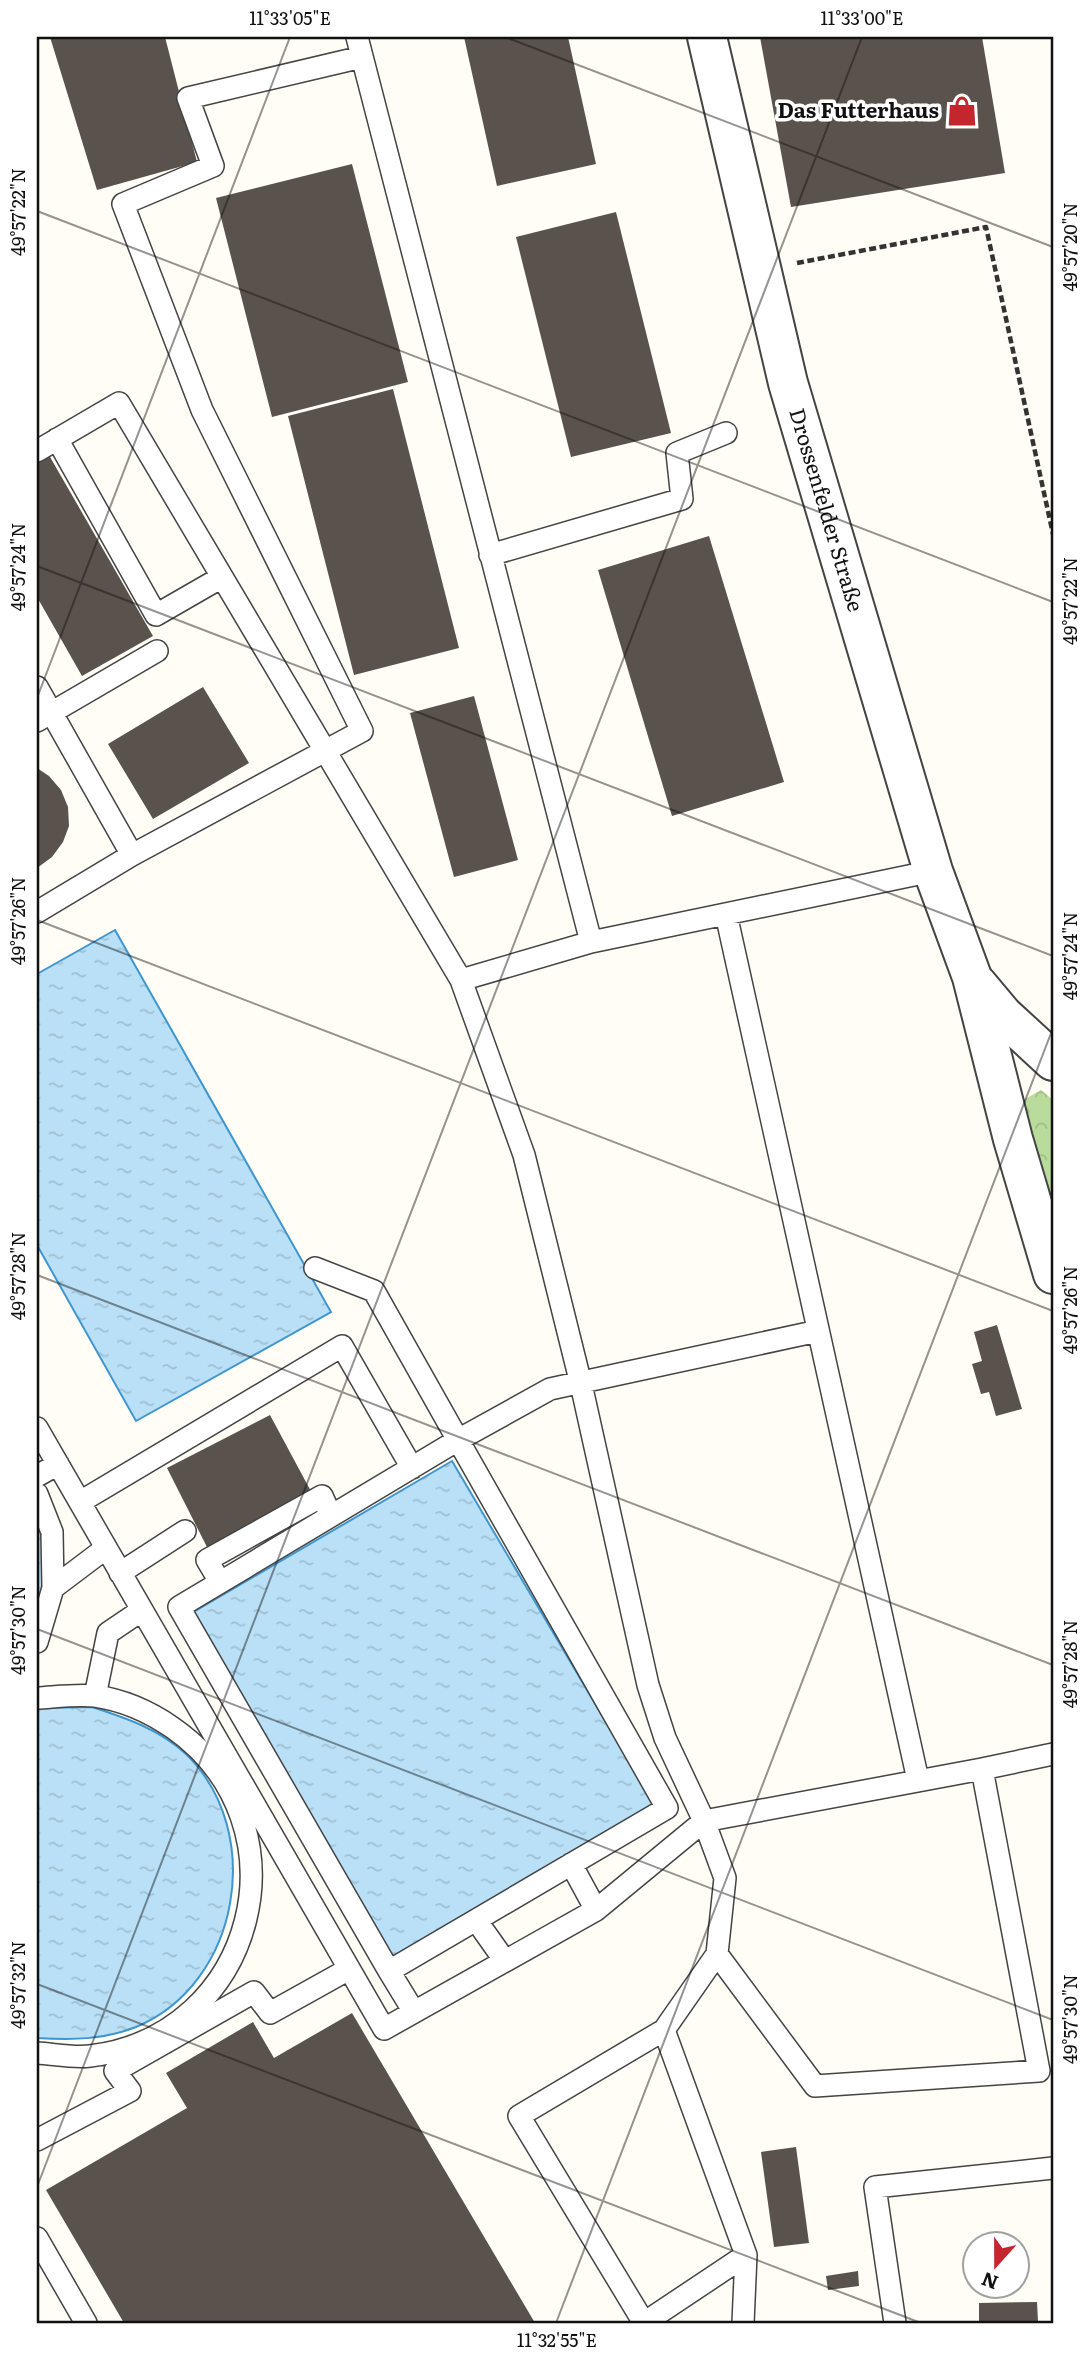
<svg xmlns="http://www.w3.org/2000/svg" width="1090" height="2360" viewBox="0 0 1090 2360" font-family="Literata,serif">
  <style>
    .forest { fill: url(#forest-crowns) }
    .water { fill: url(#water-ripples); stroke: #3f96cf; stroke-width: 2 }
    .building { fill: #5a524d }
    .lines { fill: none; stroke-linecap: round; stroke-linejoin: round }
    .service-casing { stroke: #444; stroke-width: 24 }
    .minor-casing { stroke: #444; stroke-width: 42 }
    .path { stroke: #333; stroke-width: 4.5; stroke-dasharray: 7 3.5; stroke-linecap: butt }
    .service { stroke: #fff; stroke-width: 21 }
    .minor { stroke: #fff; stroke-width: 38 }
    .ticks { fill: none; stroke: #111; stroke-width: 2; stroke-opacity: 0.45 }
    .labels { text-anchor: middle; stroke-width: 7; stroke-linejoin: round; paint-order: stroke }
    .poi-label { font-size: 21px; font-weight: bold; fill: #111; stroke: #fff; text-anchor: end }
    .street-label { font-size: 21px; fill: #111; stroke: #fff }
    .neatline { fill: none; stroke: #111; stroke-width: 2.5 }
    .ticks-label { font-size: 18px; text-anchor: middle; fill: #111 }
  </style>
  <defs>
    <pattern id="forest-crowns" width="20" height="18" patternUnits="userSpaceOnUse" patternTransform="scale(1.75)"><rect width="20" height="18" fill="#b9dc9c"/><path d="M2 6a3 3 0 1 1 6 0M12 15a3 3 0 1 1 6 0" fill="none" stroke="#9ebc85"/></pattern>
    <pattern id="water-ripples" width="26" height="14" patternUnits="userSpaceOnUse" patternTransform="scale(1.75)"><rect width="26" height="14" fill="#b9e0f7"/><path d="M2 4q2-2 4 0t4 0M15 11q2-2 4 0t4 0" fill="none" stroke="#9ebfd3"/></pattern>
  </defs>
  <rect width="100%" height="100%" fill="#fffdf5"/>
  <path class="forest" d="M1041,1090L1053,1100V1224L1020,1102Z"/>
  <path class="water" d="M115,930L331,1312L136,1421L37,1245V974Z
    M452,1461L656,1807L394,1960L190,1614Z
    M37,1517C50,1550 47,1585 37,1619Z
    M92,1707C126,1718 159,1729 186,1754C266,1832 240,1984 136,2027C103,2040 72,2040 37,2038V1708Z"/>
  <path class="building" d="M50,37H165L197,162L97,190Z
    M464,37H568L596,164L497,186Z
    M760,37H982L1005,173L791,207Z
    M352,164L408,382L272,417L216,198Z
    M616,212L671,433L571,457L516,237Z
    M393,389L459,648L354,675L288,416Z
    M46,450L153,636L82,676L37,597V455Z
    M709,536L784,782L672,816L598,570Z
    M203,687L249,763L153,819L108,744Z
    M474,696L518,860L454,877L410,713Z
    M37,768L49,776L61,790L68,807L69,826L63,842L52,857L37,868Z
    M997,1325L1022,1409L996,1416L989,1392L981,1394L972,1364L982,1361L974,1332Z
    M270,1415L314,1497L209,1551L167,1468Z
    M352,2013L535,2323H124L46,2190L187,2108L166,2073L253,2022L274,2058Z
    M796,2147L809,2243L774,2247L761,2152Z
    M858,2271L859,2286L828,2290L826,2276Z
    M1037,2302L1038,2321L979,2322V2303Z"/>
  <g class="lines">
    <g class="service-casing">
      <path id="service" d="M357,37L591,942L933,871
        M57,439L156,615L222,577
        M37,451L119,403L461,980
        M490,555L682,499L677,453L726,433
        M37,687L132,855L37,912
        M37,721L157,651
        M132,855L362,731L202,410L123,204L213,166L188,98L362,57
        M726,914L918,1780
        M315,1268L374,1291L458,1440L550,1389L818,1331
        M37,1428L384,2029L596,1910L704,1821L725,1878L717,1954L815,2086L1039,2071L982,1769L704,1821L665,1738L648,1685L581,1384L524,1155L461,980L591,942
        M458,1440L667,1808L389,1971L179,1607Z
        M37,1476L58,1464
        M37,1494L52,1532L53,1588L37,1642
        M80,1502L342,1346L412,1468
        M120,1573L185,1531
        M220,1582L207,1560L322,1496L331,1516
        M53,1588L106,1548
        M95,1696L108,1633L142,1610
        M37,1698C55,1697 77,1694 95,1696C123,1700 150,1712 173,1728C310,1824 257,2036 90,2056C73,2058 54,2054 37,2053
        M982,1769L1053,1754
        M571,1864L596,1910
        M476,1920L505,1961
        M389,1971L414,2012
        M664,2030L746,2255L743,2323
        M37,2140L130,2091L115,2071L254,1992L270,2013L349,1969
        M37,2238L86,2323
        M644,2323L519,2116L664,2030L717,1954
        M644,2323L746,2255
        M895,2323L875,2187L1053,2168"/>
    </g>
    <g class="minor-casing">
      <g id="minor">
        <path id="s1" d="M707,37L788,383L933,871L972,977L1013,1139L1053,1274"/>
        <path d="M977,984L1003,1015L1053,1061"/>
      </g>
    </g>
    <path class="path" d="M797,263L986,227L1053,534"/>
    <use href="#service" class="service"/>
    <use href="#minor" class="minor"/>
  </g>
  <path class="ticks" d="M505,37L1053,247M37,211L1053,602M37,566L1053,956M37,698L290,37M37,920L1053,1311M37,1275L1053,1665M37,1629L1053,2020M37,1984L921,2323M37,2187L862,37M556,2323L1053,1028"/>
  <defs>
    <g id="shop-bare" transform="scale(2.415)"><path d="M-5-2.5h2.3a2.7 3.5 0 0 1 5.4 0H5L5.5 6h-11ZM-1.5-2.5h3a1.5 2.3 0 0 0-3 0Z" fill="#c4262e" stroke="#fff" stroke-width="2.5" paint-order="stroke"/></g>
  </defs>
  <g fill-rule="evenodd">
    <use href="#shop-bare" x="962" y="111"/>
  </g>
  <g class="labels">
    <g class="poi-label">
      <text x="939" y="118">Das Futterhaus</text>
    </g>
    <g class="street-label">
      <text dy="7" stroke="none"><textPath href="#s1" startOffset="488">Drossenfelder Straße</textPath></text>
    </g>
  </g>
  <rect width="1090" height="2360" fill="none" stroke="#ffffff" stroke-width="77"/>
  <g transform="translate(996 2265) rotate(201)"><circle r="33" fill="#ffffff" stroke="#a0a0a0" stroke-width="2"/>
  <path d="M0-5L12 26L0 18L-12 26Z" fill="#c4262e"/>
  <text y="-10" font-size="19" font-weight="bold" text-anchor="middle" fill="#111111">N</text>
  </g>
  <rect x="38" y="38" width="1014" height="2284" class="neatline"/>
  <g class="ticks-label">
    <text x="290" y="25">11°33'05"E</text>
    <text x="862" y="25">11°33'00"E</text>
    <text transform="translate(19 212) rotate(-90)" y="6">49°57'22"N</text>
    <text transform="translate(1071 247) rotate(-90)" y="6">49°57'20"N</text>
    <text transform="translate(19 567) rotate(-90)" y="6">49°57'24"N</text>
    <text transform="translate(1071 601) rotate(-90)" y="6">49°57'22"N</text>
    <text transform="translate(19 921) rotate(-90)" y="6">49°57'26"N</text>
    <text transform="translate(1071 956) rotate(-90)" y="6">49°57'24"N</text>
    <text transform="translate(19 1276) rotate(-90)" y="6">49°57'28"N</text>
    <text transform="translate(1071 1310) rotate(-90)" y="6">49°57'26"N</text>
    <text transform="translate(19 1630) rotate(-90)" y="6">49°57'30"N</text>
    <text transform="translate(1071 1664) rotate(-90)" y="6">49°57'28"N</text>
    <text transform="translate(19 1985) rotate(-90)" y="6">49°57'32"N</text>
    <text transform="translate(1071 2019) rotate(-90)" y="6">49°57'30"N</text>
    <text x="557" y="2347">11°32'55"E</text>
  </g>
</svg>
